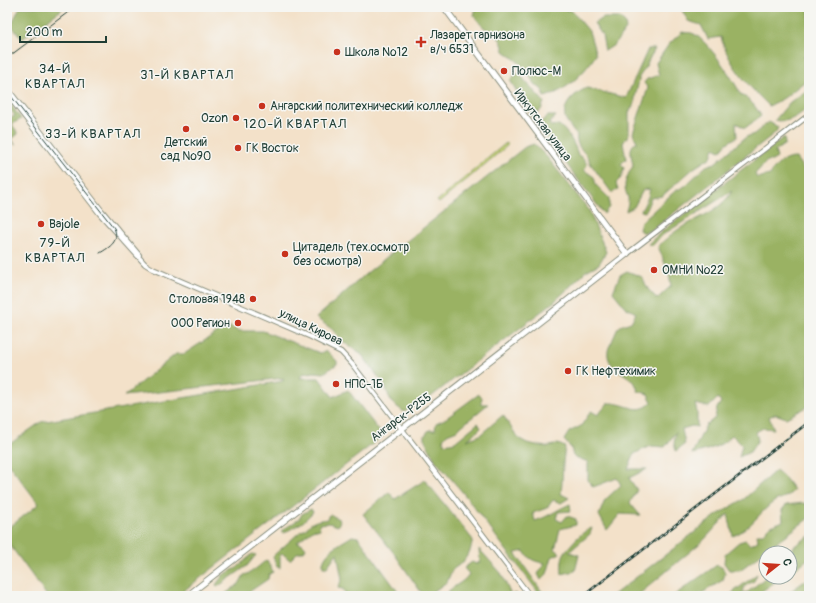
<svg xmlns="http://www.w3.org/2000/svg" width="816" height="603" viewBox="0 0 816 603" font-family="Pangolin,sans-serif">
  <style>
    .green { fill: #c3d072; stroke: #718653 }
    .forest { fill: #9ab264; stroke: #5c784c }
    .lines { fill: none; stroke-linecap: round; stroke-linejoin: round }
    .minor-casing { stroke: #898f7e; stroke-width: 6 }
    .major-casing { stroke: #898f7e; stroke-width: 7 }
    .minor { stroke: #fff; stroke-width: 4 }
    .major { stroke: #fff; stroke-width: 5 }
    .tram { stroke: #1f3d34; stroke-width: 1 }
    .rail-casing { stroke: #1f3d34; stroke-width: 2.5 }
    .rail { stroke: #f6f6f2; stroke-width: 1; stroke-dasharray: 3; stroke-linecap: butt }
    .poi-dot { fill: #c8321e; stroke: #f6f6f2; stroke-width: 1.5 }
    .labels { text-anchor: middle; stroke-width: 3; stroke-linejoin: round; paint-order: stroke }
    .poi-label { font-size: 12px; fill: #1f3d34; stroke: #f6f6f2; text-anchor: start }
    .street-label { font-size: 12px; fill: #1f3d34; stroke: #f6f6f2 }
    .neighbourhood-label { font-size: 13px; letter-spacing: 1px; fill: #1f3d34; stroke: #f6f6f2 }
  </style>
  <rect width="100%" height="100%" fill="#f6f6f2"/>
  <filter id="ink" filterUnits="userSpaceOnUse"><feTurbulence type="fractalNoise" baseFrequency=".025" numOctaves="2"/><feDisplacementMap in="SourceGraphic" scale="8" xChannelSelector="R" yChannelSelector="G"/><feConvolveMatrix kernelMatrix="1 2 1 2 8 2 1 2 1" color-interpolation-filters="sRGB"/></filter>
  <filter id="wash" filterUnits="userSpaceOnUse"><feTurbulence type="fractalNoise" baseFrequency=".012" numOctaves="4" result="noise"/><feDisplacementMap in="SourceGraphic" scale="16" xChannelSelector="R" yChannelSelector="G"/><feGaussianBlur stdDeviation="0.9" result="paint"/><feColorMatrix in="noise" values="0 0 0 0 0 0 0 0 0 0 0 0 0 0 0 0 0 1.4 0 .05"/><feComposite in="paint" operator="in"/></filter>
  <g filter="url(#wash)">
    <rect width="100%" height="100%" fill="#f3e1c9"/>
    <path class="green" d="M506,143L508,145L439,203L437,201Z"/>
    <path class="forest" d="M20,7H65L22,39L11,25Z
      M476,7H533L544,10L555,7L572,11L589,31L596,55C584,73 566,92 544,97L543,90C534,85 532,79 526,71C520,62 512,57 504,51C501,36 497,37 486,29C481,26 478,20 474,16Z
      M680,7H809V57H803L809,59V78L784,98L769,106C748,85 729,66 721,37L708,39L701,25L688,21Z
      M604,18H620L625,23L626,29L614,45L605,51L602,35L594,23Z
      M682,32C686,33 691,32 694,34C707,40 735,81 741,95C749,98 757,108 761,116L745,128L736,123L737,137L727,143L720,151L714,148L711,157L694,168L662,196L651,198L645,212L641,211L648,197L650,189L643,190L634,207L626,211C631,194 626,199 625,186C625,179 630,171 633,166C632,156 627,147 637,142L633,133L648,88L644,83L647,79L659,75L656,63L669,44Z
      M648,49H655C648,59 646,69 639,77C639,86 634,94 635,103L629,112V134L623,143L626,159L621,164L624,168L621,178L616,183L618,189L612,193L590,163C588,152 574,148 577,135C573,132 572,129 569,125C557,110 572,94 587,88L626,98Z
      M516,74H519L544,102L541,110L532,117L510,80Z
      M809,89V107C799,115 789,124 775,120L790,102Z
      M7,99L21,119L12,124L18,134L12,139L16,146L7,135V119L15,116L7,105Z
      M548,116H556L550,123L551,126L559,125C568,132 575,144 578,155L584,159L587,165L584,170L594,177L596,185L609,198V207L604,214L537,125Z
      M769,122L778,127L776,132L656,227C650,231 645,235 639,230L641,222L675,191L685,186L706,166L715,163L746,137L754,134Z
      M784,137L785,144L775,151L777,158L772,161H767L755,174L757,178L770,175C776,165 783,158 796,158L809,177V406L786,418L775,414L769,417L774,429L763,428L756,432L758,440L750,452L739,457L742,445L732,435C722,447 707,450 692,454L706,425L715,418L717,408L721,402L718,398L709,407L695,404L697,412V427L692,426L682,429L685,444L676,451L674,443L676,432L665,447L650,446L634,454L628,469H647L629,478L637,490L630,503L640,515L620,514L607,530L599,515L605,500L621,485L617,478L593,487L588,480V462L573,456L571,448L564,440L569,432L581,426L591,411L598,415L608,403C626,402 638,417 652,402L648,394L638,391C637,387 635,382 632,380C623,372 606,367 608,351C608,347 612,343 613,339C619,326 616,327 631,322L636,313L625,307L613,292L620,275L627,271L642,277L648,289L657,299L671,286L669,274L658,246C667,238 677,229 688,224C704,215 723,208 732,191L661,236L652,246L648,244L661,232Z
      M534,144L547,157L589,210L606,252L599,264L586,271L555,301L428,399L404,412L391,402L385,386L362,355L342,341L332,329L316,318L368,272L525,147Z
      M227,326L240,331H263L320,353L327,351L337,361V364L324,373L315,372L302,374L300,378H319L333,397L348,390L383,436L177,596H47L7,541V529L39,504L7,462V446L41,422L283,381L284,378L124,396L176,354H184Z
      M479,394L482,397L481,404H488L457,430L447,434L443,439L445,444L455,442L478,423L481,428L467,440L480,435L503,415L518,438L527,443L546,447L558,444L565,447C562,463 563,478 561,494L569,498L561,503L553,500L547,508L533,513L535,521C548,517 558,509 570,504L571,511L558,512L556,519L562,522L567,516L576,519V525L560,529L555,549L560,553L552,557L547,574L541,580L538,574L545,563C535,562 528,559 524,551L515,553L545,596H541L464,494L435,460L425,440V435L429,430H435L436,423L445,419Z
      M776,470L785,478L794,490C787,498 783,497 775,501C760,511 751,529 733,536L728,514L704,540L637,596H612L717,515L744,499Z
      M425,480L473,540L470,551L463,562L452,570L447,582L434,591L423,595L393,552L363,514L389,492L395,499Z
      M803,503L809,505V518L740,570H729L724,563L725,554L739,542L746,540L750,545L758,541L757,534H763L769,527L783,521L782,510L786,505Z
      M311,509L313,512L303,522L284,533L281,531L299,519L302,514Z
      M330,514L340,520L338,526L329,523L319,524L320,529L317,530L314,529L297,542L303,544L306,548L304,551L297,553L290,560L283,554L280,555V568L277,567L273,556L301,531C307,530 307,526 312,523C317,520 322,520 328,519Z
      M592,528L590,534L569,552L579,555L575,571L562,574C561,553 563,554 576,539C582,534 584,531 592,528Z
      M352,536L358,537L401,596H347L343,589L338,588L342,579L337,553L327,567H323C321,552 342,543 352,536Z
      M809,536V558L790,573V561L794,557L793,547Z
      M479,549L501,573L511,595L516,593L517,596H444C451,586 463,584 469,574L464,568L472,562L476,564L480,562Z
      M252,554L256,555L247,566L217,587L216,585L223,575L237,568Z
      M267,560L273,572L269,574L268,579L243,596H225V594L239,584L244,575C253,573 259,565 267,560Z
      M717,565L723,568L725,574L723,580L697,596H673Z
      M757,574L754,581L745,586L742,593L748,592L766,577H782L755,596H728Z
      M809,578V589L803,596H784Z"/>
  </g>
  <g filter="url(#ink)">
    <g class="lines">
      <g class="minor-casing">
        <path id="minor" d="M7,88L102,211L139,255
          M7,94L100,214L145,264L153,269L311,337L341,352L352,364L530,596
          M627,254L809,115"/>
      </g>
      <g class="major-casing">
        <path id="major" d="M187,596L627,254L444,7"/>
      </g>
      <use href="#minor" class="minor"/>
      <use href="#major" class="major"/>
      <path class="tram" d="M7,58L75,7
        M7,91L114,228C120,241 110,247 100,253"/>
      <g class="rail-casing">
        <path id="rail" d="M583,596L809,422"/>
      </g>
      <use href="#rail" class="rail"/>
    </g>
  </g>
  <g class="poi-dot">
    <path d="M419 36h4v4h4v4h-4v4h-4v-4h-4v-4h4z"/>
    <circle cx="337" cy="52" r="4"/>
    <circle cx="504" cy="71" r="4"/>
    <circle cx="262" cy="106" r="4"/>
    <circle cx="236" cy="118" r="4"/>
    <circle cx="186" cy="129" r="4"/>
    <circle cx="238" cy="148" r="4"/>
    <circle cx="41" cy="224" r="4"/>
    <circle cx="285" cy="254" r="4"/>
    <circle cx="654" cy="270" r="4"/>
    <circle cx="253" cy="299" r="4"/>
    <circle cx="238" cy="323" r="4"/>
    <circle cx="568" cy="371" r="4"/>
    <circle cx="336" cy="384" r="4"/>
  </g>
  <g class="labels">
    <g class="poi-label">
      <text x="430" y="39">Лазарет гарнизона<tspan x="430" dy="14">в/ч 6531</tspan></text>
      <text x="345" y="56">Школа №12</text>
      <text x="512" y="75">Полюс-М</text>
      <text x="270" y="110">Ангарский политехнический колледж</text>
      <text x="228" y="122" text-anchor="end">Ozon</text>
      <text x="186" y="146" text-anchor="middle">Детский<tspan x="186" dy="14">сад №90</tspan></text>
      <text x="246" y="152">ГК Восток</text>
      <text x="49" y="228">Bajole</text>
      <text x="293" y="251">Цитадель (тех.осмотр<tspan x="293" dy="14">без осмотра)</tspan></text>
      <text x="662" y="274">ОМНИ №22</text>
      <text x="245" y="303" text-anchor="end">Столовая 1948</text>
      <text x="230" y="327" text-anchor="end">ООО Регион</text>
      <text x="576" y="375">ГК Нефтехимик</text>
      <text x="344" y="388">НПС-1Б</text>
    </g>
    <g class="street-label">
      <text transform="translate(543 125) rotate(53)" y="4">Иркутская улица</text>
      <text transform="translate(311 327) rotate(26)" y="4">улица Кирова</text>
      <text transform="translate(401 417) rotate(-37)" y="4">Ангарск-Р255</text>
    </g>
    <g class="neighbourhood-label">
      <text x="55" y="73">34-Й<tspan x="55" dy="15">КВАРТАЛ</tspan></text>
      <text x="187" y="79">31-Й КВАРТАЛ</text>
      <text x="295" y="128">120-Й КВАРТАЛ</text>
      <text x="93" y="138">33-Й КВАРТАЛ</text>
      <text x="55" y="247">79-Й<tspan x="55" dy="15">КВАРТАЛ</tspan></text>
    </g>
  </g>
  <rect width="816" height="603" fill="none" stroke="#f6f6f2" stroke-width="24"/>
  <g transform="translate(778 565) rotate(73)"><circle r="19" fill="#f6f6f2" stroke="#a0aca6"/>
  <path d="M0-3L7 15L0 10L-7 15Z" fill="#c8321e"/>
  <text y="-6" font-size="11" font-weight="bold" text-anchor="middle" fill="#1f3d34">С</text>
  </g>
  <path d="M20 36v6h86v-6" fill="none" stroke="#1f3d34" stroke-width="2"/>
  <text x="26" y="36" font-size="12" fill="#1f3d34" stroke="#f6f6f2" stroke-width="3" paint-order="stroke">200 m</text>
</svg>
